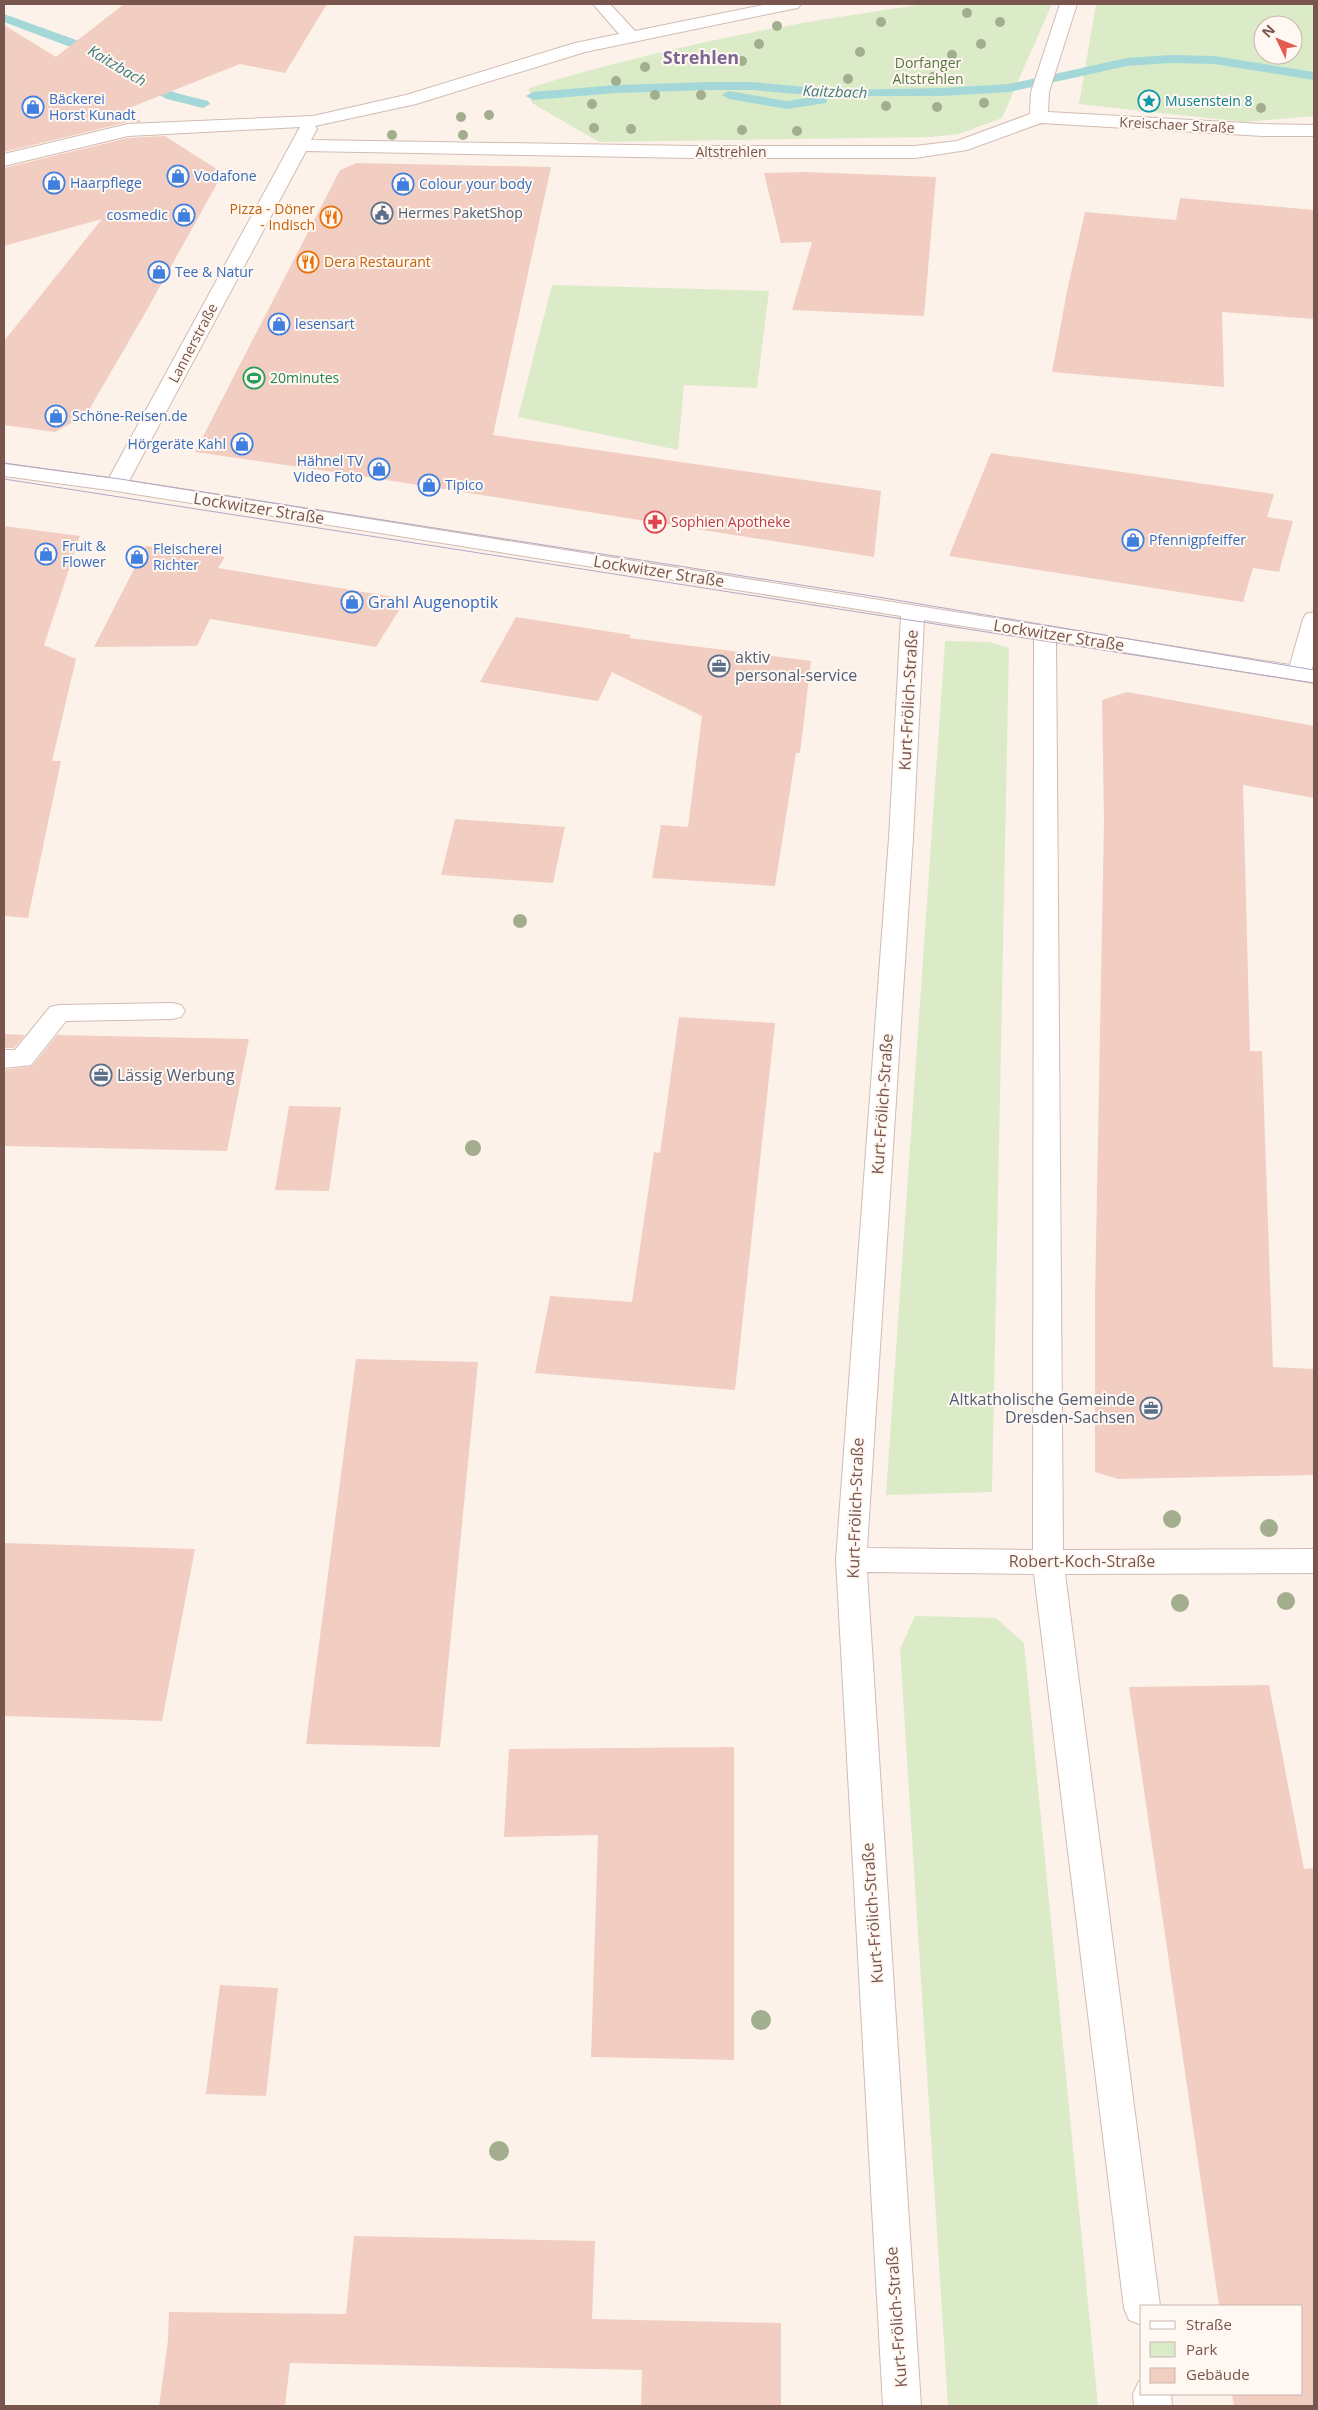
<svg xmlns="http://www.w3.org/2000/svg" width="1318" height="2410" viewBox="0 0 1318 2410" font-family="'Open Sans',sans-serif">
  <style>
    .green { fill: #dbebc8; fill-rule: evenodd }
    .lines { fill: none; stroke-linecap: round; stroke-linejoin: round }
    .stream { fill: #a4d8d8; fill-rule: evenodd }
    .building { fill: #f2cec2 }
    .minor-casing { stroke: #d2bbb2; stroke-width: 2 }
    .minor { fill: #fff; fill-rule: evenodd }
    .tram { stroke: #b4a7c7; stroke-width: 1 }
    .tree { fill: #a2ae8d }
    .labels { text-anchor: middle; stroke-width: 4; stroke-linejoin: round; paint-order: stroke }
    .far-park-label { font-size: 14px; fill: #597741; stroke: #fff7f1 }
    .far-shop-label { font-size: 14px; fill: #366cbe; stroke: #fff7f1; text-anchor: start }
    .far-culture-label { font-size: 14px; fill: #0d838f; stroke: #fff7f1; text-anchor: start }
    .far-street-label { font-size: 14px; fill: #78564d; stroke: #fff7f1 }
    .far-food-label { font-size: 14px; fill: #c56008; stroke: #fff7f1; text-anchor: end }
    .far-service-label { font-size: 14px; fill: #4e5e75; stroke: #fff7f1; text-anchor: start }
    .far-leisure-label { font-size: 14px; fill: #27864d; stroke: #fff7f1; text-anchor: start }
    .far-health-label { font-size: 14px; fill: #be3a42; stroke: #fff7f1; text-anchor: start }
    .far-water-label { font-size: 15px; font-style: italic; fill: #407c7c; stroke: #fff7f1 }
    .street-label { font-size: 16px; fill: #78564d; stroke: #fff7f1 }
    .shop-label { font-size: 16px; fill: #366cbe; stroke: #fff7f1; text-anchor: start }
    .service-label { font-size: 16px; fill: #4e5e75; stroke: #fff7f1; text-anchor: start }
    .far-district-label { font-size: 18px; font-weight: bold; fill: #7c6593; stroke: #fff7f1 }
  </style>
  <rect width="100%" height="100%" fill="#fcf2ea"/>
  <path class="green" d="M927,4H1052L1002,118L959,134L932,137L599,142L532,103L529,88C659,48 792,22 927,4Z
    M1096,4H1314V116L1244,122L1079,104ZM1263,25H1293V55H1263Z
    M552,285L769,291L757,388L684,385L678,450L518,417Z
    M945,641L989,642L1009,648L992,1492L886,1495Z
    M915,1616L996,1618L1024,1643L1098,2406H948L900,1649Z"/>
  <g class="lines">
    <path class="stream" d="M4,14L104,50L105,53L104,56H94L4,22Z
      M1170,55L1214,56L1314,72V80L1214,64L1170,63L1127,66L1009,92L942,96H822L828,100L826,103L787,109L729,99L722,95L729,91L787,101L820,96L752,90H709L617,93L533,100L526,96L533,92L617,85L709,82H752L840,90L942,88L1009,84L1127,58Z
      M142,77L176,93L208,101L210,104L203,108L167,99L137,84L135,81Z"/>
  </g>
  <path class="building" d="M124,4H327L285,73L240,64L124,110L142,122H128L4,152V25L56,57Z
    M165,136L223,173L144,315L86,415L55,432L4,425V341L102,219L4,246V168L128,138Z
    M357,163L551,167L493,435L881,491L874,557L348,474L195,452L340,170Z
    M805,172L936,177L924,316L792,310L812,242L781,243L764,173Z
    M1180,198L1314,210V319L1222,312L1224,387L1052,372L1068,286L1085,212L1176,220Z
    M991,453L1274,494L1267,517L1293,521L1279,572L1253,568L1243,602L949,556Z
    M4,526L80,536L44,645L76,659L52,761H61L28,918L4,916Z
    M146,546L225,557L218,568L406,599L376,647L210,619L197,646L94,647Z
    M516,617L631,635L629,638L811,661L800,753H796L775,886L652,878L661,825L688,827L702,716L612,672L598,701L480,682Z
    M1127,692L1314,726V798L1243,785L1250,1051H1262L1273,1367L1314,1369V1475L1118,1479L1095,1472V1298L1104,820L1102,700Z
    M455,819L565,827L553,883L441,875Z
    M679,1017L775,1023L735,1390L535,1373L550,1296L632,1302L654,1152L660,1153Z
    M4,1034L25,1035L14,1048H4Z
    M57,1035L249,1039L227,1151L4,1146V1070L32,1066Z
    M289,1106L341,1107L329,1191L275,1190Z
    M356,1359L478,1362L440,1747L306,1744Z
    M4,1543L195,1549L162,1721L4,1716Z
    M1269,1685L1304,1869L1314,1868V2406H1234L1232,2394H1302V2306H1219L1129,1687Z
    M734,1747V2060L591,2057L598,1835L504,1837L509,1749Z
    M220,1985L278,1988L266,2096L206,2094Z
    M354,2236L595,2241L592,2319L781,2323V2406H641L642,2370L290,2363L285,2406H159L168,2340L169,2312L346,2314Z"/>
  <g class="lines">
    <g class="minor-casing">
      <path id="minor" d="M593,4H610L635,31L768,4H801L798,8L792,9L585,52L416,104L315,126L317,129L311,140L692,146H915L957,141L1030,114L1031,92L1060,4H1077L1049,92L1048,112L1263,124L1314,125V136H1263L1041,123L967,150L915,158H692L306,151L129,481L1290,665L1303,619L1306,614L1314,612V660L1312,669H1314V683L1056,641L1063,1550L1314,1549V1573L1065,1574L1160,2306H1142V2325L1129,2320L1124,2308L1034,1574L867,1572L921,2406H883L836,1560L889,838L901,616L116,491L4,476V464L109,478L300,127L128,136L4,166V154L128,124L313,116L406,95L575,43L619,34ZM924,620L1034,637L1033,1550L867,1548L913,838Z
        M172,1003L181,1005L185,1011L181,1017L172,1019L66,1021L31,1065L4,1068V1050H15L50,1007L59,1005Z
        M1142,2380V2394H1171L1172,2406H1134L1133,2394L1139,2381Z"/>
    </g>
    <use href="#minor" class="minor"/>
    <path class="tram" d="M4,463L120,479L878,597L1314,670
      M4,479L1314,683"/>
  </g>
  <g class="tree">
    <circle cx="967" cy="13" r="5"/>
    <circle cx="881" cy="22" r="5"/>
    <circle cx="1000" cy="22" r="5"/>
    <circle cx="777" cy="26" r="5"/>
    <circle cx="759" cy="44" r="5"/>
    <circle cx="981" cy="44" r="5"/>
    <circle cx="860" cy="52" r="5"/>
    <circle cx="952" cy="55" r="5"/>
    <circle cx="742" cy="61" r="5"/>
    <circle cx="645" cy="67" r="5"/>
    <circle cx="933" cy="77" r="5"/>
    <circle cx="848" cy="79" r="5"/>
    <circle cx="616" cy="81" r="5"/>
    <circle cx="655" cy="95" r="5"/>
    <circle cx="701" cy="95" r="5"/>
    <circle cx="984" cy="103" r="5"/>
    <circle cx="592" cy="104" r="5"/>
    <circle cx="886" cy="106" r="5"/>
    <circle cx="937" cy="107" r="5"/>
    <circle cx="1261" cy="108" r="5"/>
    <circle cx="489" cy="115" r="5"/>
    <circle cx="461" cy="117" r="5"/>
    <circle cx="594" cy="128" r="5"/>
    <circle cx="631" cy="129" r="5"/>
    <circle cx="742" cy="130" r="5"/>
    <circle cx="797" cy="131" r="5"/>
    <circle cx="392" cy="135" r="5"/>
    <circle cx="463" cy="135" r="5"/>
    <circle cx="520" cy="921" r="7"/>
    <circle cx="473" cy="1148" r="8"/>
    <circle cx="1172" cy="1519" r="9"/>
    <circle cx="1269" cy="1528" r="9"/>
    <circle cx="1286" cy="1601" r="9"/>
    <circle cx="1180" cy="1603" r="9"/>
    <circle cx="761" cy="2020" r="10"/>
    <circle cx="499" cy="2151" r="10"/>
  </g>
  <defs>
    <g id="sight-ring" transform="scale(1.125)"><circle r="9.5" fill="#fff7f1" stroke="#0f9aa8" stroke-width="1.5"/><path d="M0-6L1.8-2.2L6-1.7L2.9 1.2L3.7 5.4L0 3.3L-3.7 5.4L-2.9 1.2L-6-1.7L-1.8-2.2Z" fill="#0f9aa8"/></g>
    <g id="shop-ring" transform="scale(1.125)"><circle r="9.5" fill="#fff7f1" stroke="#3f7fe0" stroke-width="1.5"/><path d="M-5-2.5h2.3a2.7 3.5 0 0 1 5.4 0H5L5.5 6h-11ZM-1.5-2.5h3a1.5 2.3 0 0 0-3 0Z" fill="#3f7fe0"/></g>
    <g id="civic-ring" transform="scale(1.125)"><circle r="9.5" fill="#fff7f1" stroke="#5c6f8a" stroke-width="1.5"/><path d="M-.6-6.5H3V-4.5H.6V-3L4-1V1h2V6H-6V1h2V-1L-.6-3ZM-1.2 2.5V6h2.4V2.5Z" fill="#5c6f8a"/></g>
    <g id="restaurant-ring" transform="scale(1.125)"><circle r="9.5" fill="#fff7f1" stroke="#e8710a" stroke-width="1.5"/><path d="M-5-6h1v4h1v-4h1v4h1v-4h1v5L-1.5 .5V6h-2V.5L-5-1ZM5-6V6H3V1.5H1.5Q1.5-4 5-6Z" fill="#e8710a"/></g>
    <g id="stadium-ring" transform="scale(1.125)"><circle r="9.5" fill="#fff7f1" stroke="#2e9e5b" stroke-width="1.5"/><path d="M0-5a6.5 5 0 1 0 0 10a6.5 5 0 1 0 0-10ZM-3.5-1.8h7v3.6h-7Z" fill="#2e9e5b"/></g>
    <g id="pharmacy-ring" transform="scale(1.125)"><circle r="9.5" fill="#fff7f1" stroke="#e0444e" stroke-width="1.5"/><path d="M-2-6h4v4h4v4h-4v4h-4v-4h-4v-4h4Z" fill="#e0444e"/></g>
    <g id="office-ring" transform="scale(1.125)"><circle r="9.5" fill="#fff7f1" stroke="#5c6f8a" stroke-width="1.5"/><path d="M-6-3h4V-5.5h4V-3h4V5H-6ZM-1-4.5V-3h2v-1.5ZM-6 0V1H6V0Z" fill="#5c6f8a"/></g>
  </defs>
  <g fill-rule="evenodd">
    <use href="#sight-ring" x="1149" y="101"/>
    <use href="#shop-ring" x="33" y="107"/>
    <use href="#shop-ring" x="178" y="176"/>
    <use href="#shop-ring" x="54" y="183"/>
    <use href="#shop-ring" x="403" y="184"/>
    <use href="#civic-ring" x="382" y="213"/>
    <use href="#shop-ring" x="184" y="215"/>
    <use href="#restaurant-ring" x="331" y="217"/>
    <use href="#restaurant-ring" x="308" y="262"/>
    <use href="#shop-ring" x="159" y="272"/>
    <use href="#shop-ring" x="279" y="324"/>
    <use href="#stadium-ring" x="254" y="378"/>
    <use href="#shop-ring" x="56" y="416"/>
    <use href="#shop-ring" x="242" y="444"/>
    <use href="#shop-ring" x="379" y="469"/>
    <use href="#shop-ring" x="429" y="485"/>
    <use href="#pharmacy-ring" x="655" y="522"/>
    <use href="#shop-ring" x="1133" y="540"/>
    <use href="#shop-ring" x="46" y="554"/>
    <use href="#shop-ring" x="137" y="557"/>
    <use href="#shop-ring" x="352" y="602"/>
    <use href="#office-ring" x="719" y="666"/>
    <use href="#office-ring" x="101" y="1075"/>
    <use href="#office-ring" x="1151" y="1408"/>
  </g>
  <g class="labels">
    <g class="far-park-label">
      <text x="928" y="68">Dorfanger<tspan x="928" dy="16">Altstrehlen</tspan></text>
    </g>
    <g class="far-shop-label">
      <text x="49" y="104">Bäckerei<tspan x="49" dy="16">Horst Kunadt</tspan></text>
      <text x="194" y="181">Vodafone</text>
      <text x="70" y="188">Haarpflege</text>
      <text x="419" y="189">Colour your body</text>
      <text x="168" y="220" text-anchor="end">cosmedic</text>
      <text x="175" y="277">Tee &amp; Natur</text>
      <text x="295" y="329">lesensart</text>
      <text x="72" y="421">Schöne-Reisen.de</text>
      <text x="226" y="449" text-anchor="end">Hörgeräte Kahl</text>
      <text x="363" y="466" text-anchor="end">Hähnel TV<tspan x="363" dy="16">Video Foto</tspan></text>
      <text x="445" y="490">Tipico</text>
      <text x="1149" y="545">Pfennigpfeiffer</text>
      <text x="62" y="551">Fruit &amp;<tspan x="62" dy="16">Flower</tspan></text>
      <text x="153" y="554">Fleischerei<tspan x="153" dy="16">Richter</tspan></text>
    </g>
    <g class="far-culture-label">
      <text x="1165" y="106">Musenstein 8</text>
    </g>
    <g class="far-street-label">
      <text transform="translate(1177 125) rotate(3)" y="5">Kreischaer Straße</text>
      <text x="731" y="157">Altstrehlen</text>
      <text transform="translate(193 343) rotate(-62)" y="5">Lannerstraße</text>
    </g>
    <g class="far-food-label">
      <text x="315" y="214">Pizza - Döner<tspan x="315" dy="16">- Indisch</tspan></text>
      <text x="324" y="267" text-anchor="start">Dera Restaurant</text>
    </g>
    <g class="far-service-label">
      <text x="398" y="218">Hermes PaketShop</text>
    </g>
    <g class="far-leisure-label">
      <text x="270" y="383">20minutes</text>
    </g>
    <g class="far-health-label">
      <text x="671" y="527">Sophien Apotheke</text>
    </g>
    <g class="far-water-label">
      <text transform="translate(117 66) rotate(31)" y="5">Kaitzbach</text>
      <text transform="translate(835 92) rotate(2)" y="5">Kaitzbach</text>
    </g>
    <g class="street-label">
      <text transform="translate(259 508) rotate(9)" y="6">Lockwitzer Straße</text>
      <text transform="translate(659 571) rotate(9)" y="6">Lockwitzer Straße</text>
      <text transform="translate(1059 635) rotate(9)" y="6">Lockwitzer Straße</text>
      <text transform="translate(908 700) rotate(-87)" y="6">Kurt-Frölich-Straße</text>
      <text transform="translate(882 1104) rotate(-86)" y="6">Kurt-Frölich-Straße</text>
      <text transform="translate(855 1508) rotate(-88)" y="6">Kurt-Frölich-Straße</text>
      <text x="1082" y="1567">Robert-Koch-Straße</text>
      <text transform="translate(872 1913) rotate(-94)" y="6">Kurt-Frölich-Straße</text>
      <text transform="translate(896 2317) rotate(-94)" y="6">Kurt-Frölich-Straße</text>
    </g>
    <g class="shop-label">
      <text x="368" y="608">Grahl Augenoptik</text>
    </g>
    <g class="service-label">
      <text x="735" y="663">aktiv<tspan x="735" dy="18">personal-service</tspan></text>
      <text x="117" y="1081">Lässig Werbung</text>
      <text x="1135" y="1405" text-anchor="end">Altkatholische Gemeinde<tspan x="1135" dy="18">Dresden-Sachsen</tspan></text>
    </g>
    <g class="far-district-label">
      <text x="701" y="64">Strehlen</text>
    </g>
  </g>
  <rect width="1318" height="2410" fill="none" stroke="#78564d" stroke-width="10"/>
  <rect x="1140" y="2305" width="162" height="90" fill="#fff7f1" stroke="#c9b7af"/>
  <rect x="1150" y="2321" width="25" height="8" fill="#ffffff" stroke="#c9b7af"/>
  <text x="1186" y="2330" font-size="15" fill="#78564d">Straße</text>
  <rect x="1150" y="2342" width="25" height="15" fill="#dbebc8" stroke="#c9b7af"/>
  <text x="1186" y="2355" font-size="15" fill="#78564d">Park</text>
  <rect x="1150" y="2368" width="25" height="15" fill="#f2cec2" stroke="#c9b7af"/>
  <text x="1186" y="2380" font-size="15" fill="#78564d">Gebäude</text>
  <g transform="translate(1278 40) rotate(313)"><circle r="24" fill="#fff7f1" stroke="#c9b7af"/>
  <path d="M0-4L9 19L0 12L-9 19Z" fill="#e45c51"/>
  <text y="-8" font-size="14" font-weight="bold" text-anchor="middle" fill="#78564d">N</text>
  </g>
</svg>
